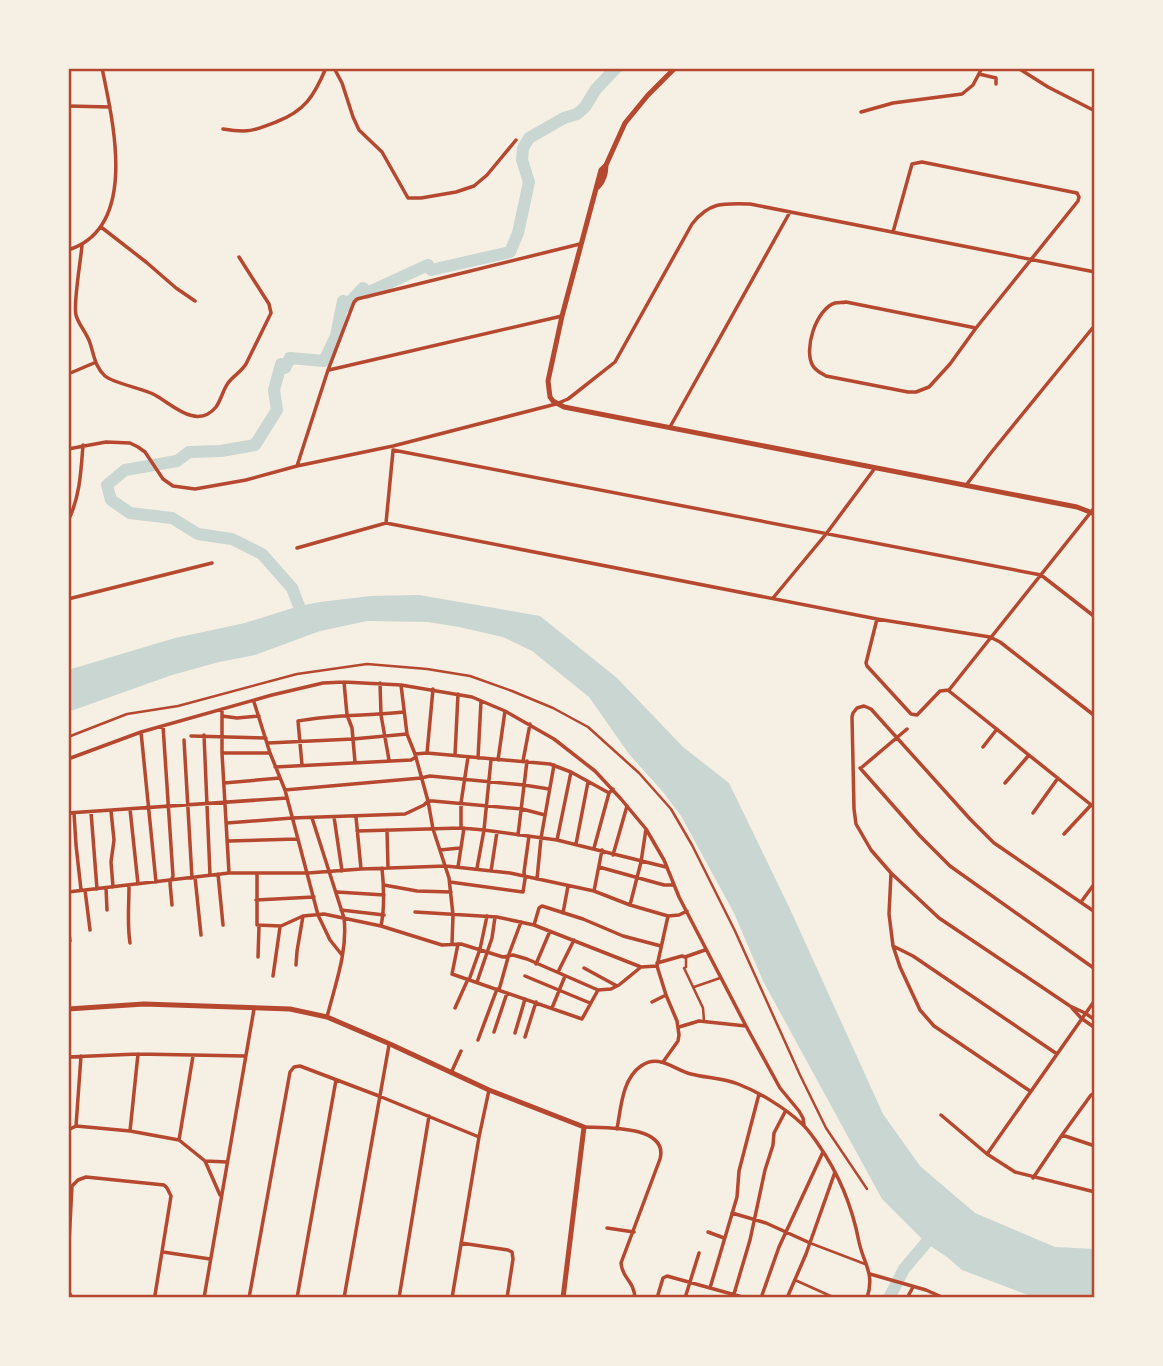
<svg xmlns="http://www.w3.org/2000/svg" width="1163" height="1366" viewBox="0 0 1163 1366" font-family="'Public Sans',sans-serif">
  <style>
    .water { fill: #c9d6d2 }
    .lines { fill: none; stroke-linecap: round; stroke-linejoin: round }
    .river { stroke: #c9d6d2; stroke-width: 12 }
    .pedestrian { stroke: #b5482f; stroke-width: 2.5 }
    .minor { stroke: #b5482f; stroke-width: 3.5 }
    .tertiary { stroke: #b5482f; stroke-width: 5 }
    .neatline { fill: none; stroke: #b5482f; stroke-width: 2.5 }
  </style>
  <rect width="100%" height="100%" fill="#f6efe4"/>
  <path class="water" d="M419,595L540,616L617,678L683,747L729,783L790,909L883,1114L920,1166L975,1213L1055,1247L1095,1249V1298H1036L962,1270L947,1257L926,1243L882,1199L763,981L734,913L681,816L663,792L629,754L589,697L532,651L503,637L459,627L428,622L367,621L320,631L255,655L219,662L172,675L68,712V670L175,638L245,623L299,606L320,602L371,596Z"/>
  <g class="lines">
    <path class="river" d="M301,620L299,606L292,588L262,554L232,539L198,534L172,518L130,513L111,500L107,485L125,470L177,461L189,452L221,451L255,445L277,410L274,390L281,364L285,368L290,358L324,361L336,336L343,301L346,306L363,288L367,293L428,265L431,270L510,252L518,233L529,182L522,160L523,148L529,138L564,118L577,114L585,107L596,89L616,68
      M889,1298L904,1269L926,1243L934,1228"/>
    <path class="pedestrian" d="M68,737L127,714L178,706L297,674L367,664L427,669L470,676L512,691L553,708L588,727L639,773L671,809L692,845L735,931L800,1075L826,1128L867,1189
      M686,958V967L684,968L703,1008L704,1021
      M694,987L720,978
      M810,1243L865,1264
      M795,1280L835,1298"/>
    <path class="minor" d="M334,68L342,83L353,117L359,130L382,152L408,198H421L456,192L474,186L487,175L516,140
      M1018,68L1048,87L1095,111
      M979,74L996,78V84
      M68,106L110,107
      M861,112L893,103L962,94L973,85L982,68
      M223,129C248,133 253,131 276,122C305,111 314,96 326,68
      M101,227L146,262L176,288L195,301
      M893,232L912,164L922,162L1077,193L1079,197L1078,201L976,328L950,364L929,387L916,392H908L826,376C821,373 816,371 813,366C803,350 816,309 835,303C839,302 842,303 846,302L976,328
      M82,245C81,259 73,304 76,315C78,324 87,333 90,343C94,355 95,367 105,376C115,384 142,388 155,395C173,405 197,430 216,407C221,400 223,390 228,383C233,376 241,372 246,364L271,313L269,304L239,257
      M68,250C139,228 113,122 102,68
      M329,370L562,316
      M68,374L94,363
      M670,427L790,212
      M68,449L106,442L130,443L138,447L145,452L163,479L173,486L195,489L246,480L297,466L393,446L556,404L568,399L577,392L615,362L692,224C709,202 723,203 750,204L1095,272
      M393,450L1041,575L1095,617
      M297,466L328,370L354,302L357,299L580,244
      M967,484L990,454L1095,325
      M68,521C80,497 81,471 83,445
      M386,523L393,451
      M297,548L386,523L877,619L990,637L1000,642L1095,716
      M773,598L826,534L875,468
      M68,599L212,563
      M877,619L866,663L867,666L911,714L917,715L940,691L949,690
      M344,682L347,715L352,728L355,762
      M380,683L381,715L389,760
      M401,685L407,734L415,754L428,801L433,829L449,878L453,915L452,944
      M949,690L1095,507
      M949,691L1095,808
      M254,702L270,753L285,790L318,915L330,940L342,955
      M222,709V716L237,718L259,716
      M222,716V753L229,873
      M163,726L173,876L170,883L172,905
      M141,732L156,882
      M204,735L210,875
      M191,736L266,738
      M184,740L192,878
      M268,743L353,739L407,734
      M983,747L997,729
      M222,753H270
      M427,753L433,689
      M415,754L427,753L550,764L571,772L609,793
      M455,755L458,694
      M478,758L481,701
      M68,759L141,732L272,695L323,683L344,682L401,685L472,697L505,711L554,739L595,771L621,799L646,829L664,860L679,897L746,1026L780,1088L799,1111L803,1118L804,1125
      M498,760L505,711
      M523,761L530,724
      M302,765L298,721C333,714 369,716 404,712
      M275,767L411,760L416,757
      M860,768L920,836L950,866L1095,969
      M861,768L907,729
      M224,783L280,778
      M1005,783L1029,755
      M285,790L421,778L430,776L524,785L549,789
      M130,809L138,884
      M111,811L114,840L111,862L113,887
      M91,812L97,889
      M68,813L287,798
      M74,813L76,845L81,890
      M1033,813L1058,778
      M334,817L342,871
      M356,817L361,869
      M312,818L344,918C348,951 335,985 327,1017
      M227,823L292,818L405,814L424,805L428,801H433L522,809L545,815
      M461,828V803L468,757
      M387,830L388,868
      M357,831L461,828L484,830L557,840L666,867
      M1064,834L1091,805
      M518,835L527,761
      M557,840L571,772
      M229,841L297,839
      M576,844L588,782
      M594,848L609,793L613,789
      M440,850L460,848
      M613,855L627,806
      M458,867L464,828
      M599,867L664,885H674
      M477,868L484,830L491,760
      M491,871L497,832
      M257,873V925L281,926L303,916L324,914L381,926L442,945L461,944L503,957L513,955L527,959L598,990L611,989L619,985L641,967L657,966
      M891,873L889,914L893,946L900,967L920,1010L934,1026L1030,1091
      M218,874L223,925
      M195,877L201,935
      M537,879L541,838L554,765
      M450,882L523,892L525,879L524,872L529,836
      M384,885L417,891L451,892
      M129,886C129,906 127,924 130,943
      M106,888L107,910
      M85,890L90,930
      M594,891L602,850
      M68,892L229,873H308L361,869L446,866L510,873L594,891L630,905L668,916L679,915L687,911
      M337,892L384,895
      M256,900L314,897
      M1081,902L1095,883
      M630,905L641,862L646,829
      M341,910L384,915
      M415,912L497,917L534,925L641,967
      M1095,912L994,843L970,819L871,709L864,706L857,708L853,713L852,717L854,809L856,824L871,850L891,873L939,918L1070,1006L1085,1013L1095,1020
      M563,913L568,886
      M534,925L539,908L542,906L583,919L623,936L661,946
      M381,926C385,907 384,888 382,868
      M68,927L70,941
      M458,944L452,974L582,1019L598,990
      M893,946L913,956L1057,1054
      M258,957L259,926
      M657,963L682,956L685,957L705,950
      M536,964L550,931
      M296,965L297,951L303,916
      M584,968L617,986
      M558,972L574,940
      M273,976L280,927
      M525,976L590,1003
      M469,980L480,949L487,916
      M477,982L492,938L495,917
      M499,990L509,954L521,922
      M652,1002L666,995
      M455,1008L468,979
      M552,1008L565,976
      M1072,1008L1081,1018L1095,1028
      M679,1027L699,1021L746,1026
      M494,1032L507,993
      M515,1033L525,999
      M525,1037L536,1002
      M478,1040L497,989
      M68,1057L138,1054L245,1056
      M663,1062L678,1041L679,1035L677,1021L666,995L657,966L668,916
      M451,1073L461,1051
      M941,1115L987,1154L1015,1172L1095,1192
      M76,1126L81,1056
      M584,1127C605,1128 669,1125 660,1159L621,1263C622,1279 634,1280 635,1298
      M617,1129C621,1108 622,1079 641,1066C659,1053 674,1070 691,1074C706,1078 723,1078 738,1084C759,1092 785,1108 801,1123C808,1129 813,1137 818,1144C839,1174 852,1205 859,1242C864,1265 875,1273 867,1298
      M68,1130L76,1126L130,1131L179,1140L205,1161L220,1195
      M130,1131L138,1054
      M1062,1135L1095,1146
      M179,1140L193,1056
      M987,1154L1095,1000
      M205,1161L227,1162
      M1033,1178L1062,1135L1091,1095L1095,1093
      M732,1213L766,1223L810,1243
      M607,1228L634,1232
      M708,1232L724,1238
      M461,1243L508,1250L512,1252L513,1259L507,1298
      M163,1252L210,1259
      M68,1262L72,1186L78,1180L86,1177L164,1185L167,1188L171,1196L155,1295L153,1298
      M870,1274L926,1290L944,1298
      M710,1288L737,1197L739,1171L759,1094
      M68,1290L72,1298
      M734,1294L750,1240L765,1170L773,1145L774,1133L785,1112
      M204,1298L254,1009
      M249,1298L290,1072L294,1067L300,1066L379,1096L479,1137
      M297,1298L336,1080
      M344,1298L389,1045
      M399,1298L429,1116
      M452,1298L479,1137L489,1090
      M657,1298L663,1278L667,1276L746,1298
      M685,1298L699,1253
      M761,1298L779,1247L823,1152
      M787,1298L806,1254L835,1172
      M907,1298L913,1287"/>
    <path class="tertiary" d="M675,68L648,95L625,123L606,165L601,170L562,316L548,381L550,397L553,401L564,407L1077,507L1095,514
      M598,187C604,181 606,173 606,165
      M68,1009L144,1004L290,1009L327,1017L390,1044L489,1090L584,1127L563,1298"/>
  </g>
  <rect width="1163" height="1366" fill="none" stroke="#f6efe4" stroke-width="140"/>
  <rect x="70" y="70" width="1023" height="1226" class="neatline"/>
</svg>
